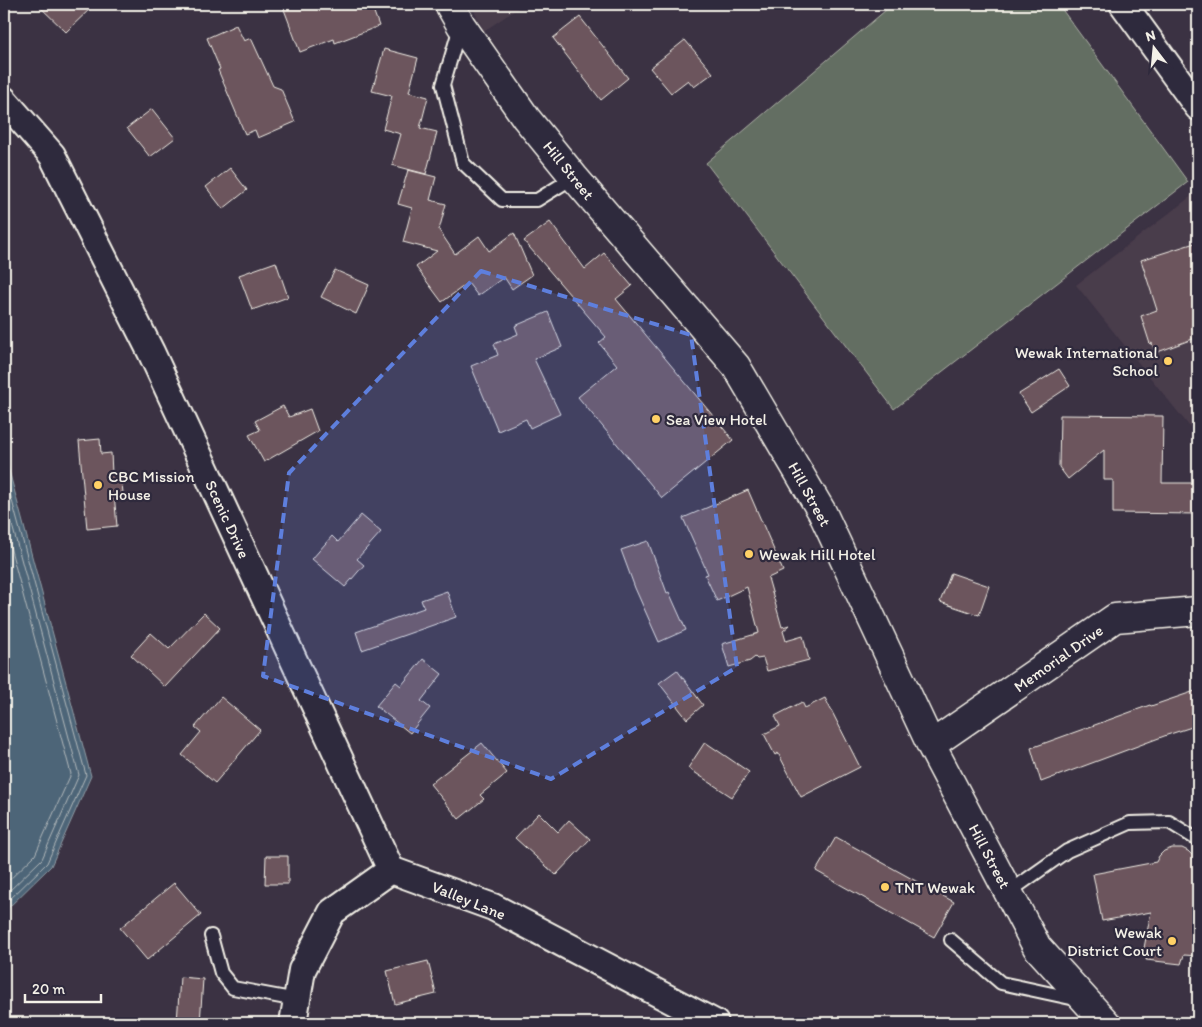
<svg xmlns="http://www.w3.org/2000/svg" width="1202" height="1027" viewBox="0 0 1202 1027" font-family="Itim,sans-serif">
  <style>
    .built { fill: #4a3c4b }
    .green { fill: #636e62; stroke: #acb0a5 }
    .water { fill: #4e6578; stroke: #909da5 }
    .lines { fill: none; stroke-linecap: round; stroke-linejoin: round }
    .shore { stroke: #b2b9bb; stroke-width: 1 }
    .building { fill: #6c545d; stroke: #f4f1e8 }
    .lane-casing { stroke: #f4f1e8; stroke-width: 16 }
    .street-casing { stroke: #f4f1e8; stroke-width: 30 }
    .secondary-casing { stroke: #f4f1e8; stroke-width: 31 }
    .lane { stroke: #2f2a3d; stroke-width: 12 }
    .street { stroke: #2f2a3d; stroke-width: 26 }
    .secondary { stroke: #2f2a3d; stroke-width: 28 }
    .marked { fill: #5e7fdd; fill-opacity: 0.2; stroke: #5e7fdd; stroke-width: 4; stroke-dasharray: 10 6; stroke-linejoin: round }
    .poi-dot { fill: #ffd166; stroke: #2f2a3d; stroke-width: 2 }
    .labels { text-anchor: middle; stroke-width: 4.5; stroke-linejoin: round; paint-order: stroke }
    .street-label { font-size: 16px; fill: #f4f1e8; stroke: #2f2a3d }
    .poi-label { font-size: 16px; fill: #f4f1e8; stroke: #2f2a3d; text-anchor: start }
  </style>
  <rect width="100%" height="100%" fill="#3b3243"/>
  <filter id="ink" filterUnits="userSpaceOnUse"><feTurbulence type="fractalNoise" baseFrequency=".02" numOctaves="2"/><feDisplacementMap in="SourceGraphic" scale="10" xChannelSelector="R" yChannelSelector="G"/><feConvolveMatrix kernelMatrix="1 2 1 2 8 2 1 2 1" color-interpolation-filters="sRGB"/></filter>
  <g filter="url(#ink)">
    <path class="built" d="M471,4H524L484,31Z
      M1198,191V437L1076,285Z"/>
    <path class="green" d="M893,4H1058L1188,182L894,409L706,163Z"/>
    <path class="water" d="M4,452L91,776L51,866L4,912Z"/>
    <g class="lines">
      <path class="shore" d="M4,471L86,775L47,863L4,905
        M4,495L79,775L42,859L4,896
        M4,524L71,774L35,855L4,885"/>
    </g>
    <path class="building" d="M37,4H95L66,32Z
      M282,4H371L379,26L335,43L334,39L300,52Z
      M580,17L628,78L601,100L553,38Z
      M236,25L244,41L251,38L273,86L281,89L295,122L258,138L255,130L245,134L218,70L220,69L207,38Z
      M685,40L713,73L694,87L688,80L671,93L650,68Z
      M384,49L418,58L409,92L428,97L420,128L437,132L426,174L392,165L401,134L383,129L392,96L372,91Z
      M152,109L175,138L150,157L127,128Z
      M230,168L247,190L223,209L206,187Z
      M408,170L436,177L430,200L446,204L439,230L455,254L479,236L489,251L514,233L532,275L512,289L504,277L478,296L468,283L442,302L416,267L437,251L403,242L412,208L398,204Z
      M550,222L585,269L604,253L632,286L616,299L733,440L662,498L578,397L617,365L599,343L606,337L524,241Z
      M1198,242V337L1155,353L1152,343L1150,344L1141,316L1157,310L1141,260Z
      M276,262L288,297L252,310L239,275Z
      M335,270L369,285L356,314L321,297Z
      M548,312L562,347L534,359L560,414L530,428L526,419L498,431L471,366L498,355L494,344L518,334L515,326Z
      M1059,369L1070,386L1031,412L1019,394Z
      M283,406L289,417L310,409L318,431L264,462L249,435L260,430L255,421Z
      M1060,415L1163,416L1162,483H1198V514L1113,513V480H1104V450L1068,479L1059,467Z
      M100,439L101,454L111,453L112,474L121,473L123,493L114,494L117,526L87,529L79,441Z
      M748,490L783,571L768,578L782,627L790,625L783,631L786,641L803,636L809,660L767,671L763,658L757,659L755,657L750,661L729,667L722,644L759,633L747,587L717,601L705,575L708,574L683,518Z
      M361,515L381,532L357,559L364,565L345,587L312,559L332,536L338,542Z
      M648,541L667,593L669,592L686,630L659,642L635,588L621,550Z
      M951,573L989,586L979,615L940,602Z
      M447,591L456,617L362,650L356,632L424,608L421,600Z
      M204,613L220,628L165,687L131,655L151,633L169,649Z
      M423,659L442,674L421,701L430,708L410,733L376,706L396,682L401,686Z
      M677,670L703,705L687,719L659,683Z
      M1198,690V725L1167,735L1041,782L1031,748L1150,705L1151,706Z
      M221,697L260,730L215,783L182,755L201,732L195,727Z
      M825,698L860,767L801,797L778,753L775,755L764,734L780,726L775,716L802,702L805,708Z
      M705,742L749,772L732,797L688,768Z
      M482,743L507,773L480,795L484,799L459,819L430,784Z
      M539,813L558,832L569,820L590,839L556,875L515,838Z
      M836,837L954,902L934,937L816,871Z
      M1172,848H1182L1188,851L1193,856L1198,880V956L1184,955L1181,964L1146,960L1147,951L1144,948L1151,912L1102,921L1093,874L1156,862L1159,856L1164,851Z
      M266,856H288V884H265Z
      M174,883L201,915L147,960L120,928Z
      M428,961L436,994L395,1004L387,971Z
      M180,977L203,979L200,1023H177Z"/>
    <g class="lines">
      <g class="lane-casing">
        <path id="lane" d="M460,27L443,85L463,163L502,200H537L574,177
          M1009,892L1067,851L1130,823L1169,822L1198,840
          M211,936L221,973L233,988L297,1000
          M951,940L1001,983L1080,1000"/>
      </g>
      <g class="street-casing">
        <path id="street" d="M1123,4L1198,107
          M4,100L52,155L151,352L391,870
          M293,1023L302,970L332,912L391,870L493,907L715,1023"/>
      </g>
      <g class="secondary-casing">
        <path id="secondary" d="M449,4L461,25L526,118L574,177L736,366L822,512L931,745L1037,947L1106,1023
          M931,745L1115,618L1198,611"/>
      </g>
      <use href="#lane" class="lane"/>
      <use href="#street" class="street"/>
      <use href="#secondary" class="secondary"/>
    </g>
  </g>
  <path class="marked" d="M481,271L691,335L737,667L551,779L263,676L289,473Z"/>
  <g class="poi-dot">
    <circle cx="1168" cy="361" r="5"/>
    <circle cx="656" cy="419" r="5"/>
    <circle cx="98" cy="485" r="5"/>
    <circle cx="749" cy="554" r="5"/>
    <circle cx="885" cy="887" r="5"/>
    <circle cx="1172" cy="941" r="5"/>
  </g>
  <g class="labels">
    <g class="street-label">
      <text transform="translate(569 170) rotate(51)" y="6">Hill Street</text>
      <text transform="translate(810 494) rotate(61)" y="6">Hill Street</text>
      <text transform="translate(228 519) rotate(65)" y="6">Scenic Drive</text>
      <text transform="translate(1058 658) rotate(-35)" y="6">Memorial Drive</text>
      <text transform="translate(990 856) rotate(62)" y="6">Hill Street</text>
      <text transform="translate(469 900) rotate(22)" y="6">Valley Lane</text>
    </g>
    <g class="poi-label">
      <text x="1158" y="358" text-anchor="end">Wewak International<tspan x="1158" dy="18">School</tspan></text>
      <text x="666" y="425">Sea View Hotel</text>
      <text x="108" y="482">CBC Mission<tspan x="108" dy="18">House</tspan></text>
      <text x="759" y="560">Wewak Hill Hotel</text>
      <text x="895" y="893">TNT Wewak</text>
      <text x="1162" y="938" text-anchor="end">Wewak<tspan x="1162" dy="18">District Court</tspan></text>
    </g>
  </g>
  <rect width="1202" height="1027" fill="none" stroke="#2f2a3d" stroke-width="20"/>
  <rect x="10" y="10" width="1182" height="1007" fill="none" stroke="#f4f1e8" stroke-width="2" filter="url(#ink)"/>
  <g transform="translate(1154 48) rotate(344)" stroke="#2f2a3d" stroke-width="4" paint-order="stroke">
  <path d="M0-4L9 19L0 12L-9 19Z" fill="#f4f1e8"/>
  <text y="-8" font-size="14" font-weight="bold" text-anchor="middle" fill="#f4f1e8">N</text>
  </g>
  <path d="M25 994v8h76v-8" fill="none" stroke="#f4f1e8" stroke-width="2.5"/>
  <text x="32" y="994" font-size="15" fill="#f4f1e8" stroke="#2f2a3d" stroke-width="4" paint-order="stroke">20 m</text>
</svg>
